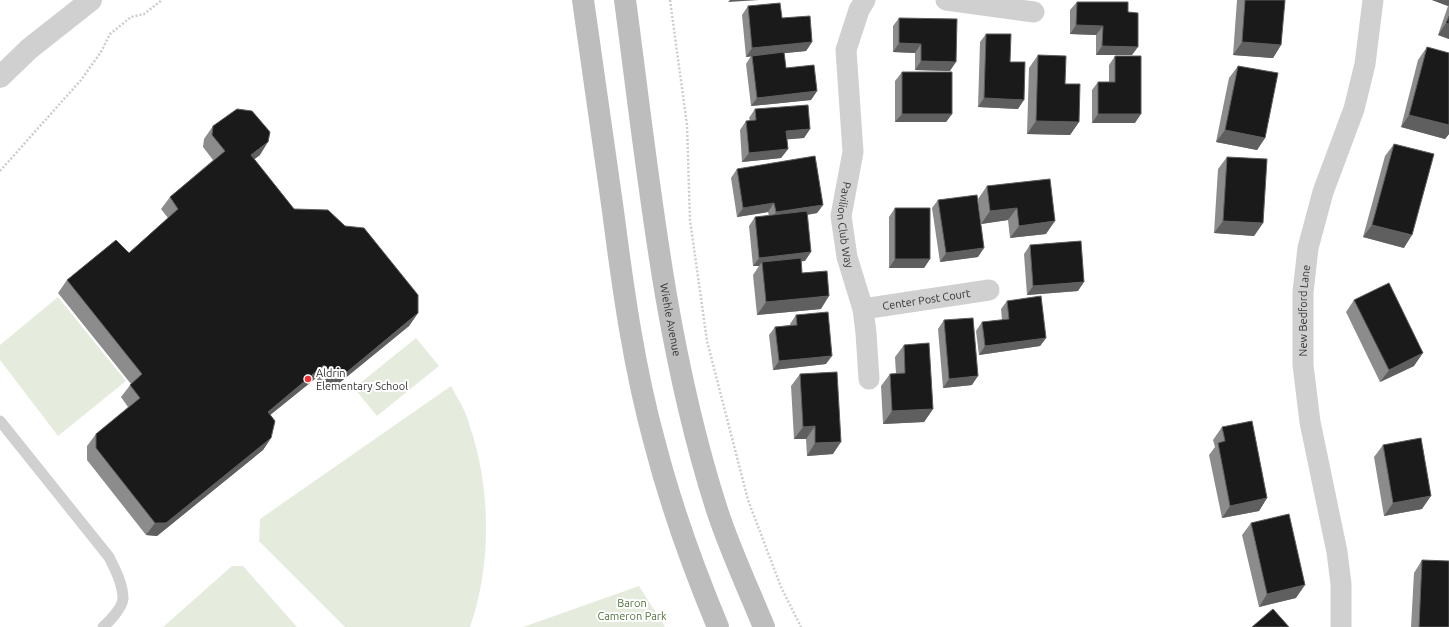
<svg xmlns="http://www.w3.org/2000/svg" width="1449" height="627" viewBox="0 0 1449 627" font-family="Ubuntu,sans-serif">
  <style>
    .green { fill: #e5ecde }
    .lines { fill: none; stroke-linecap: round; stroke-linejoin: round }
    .path { stroke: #cdcdcd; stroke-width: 2.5; stroke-dasharray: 2 2; stroke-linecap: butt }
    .service { stroke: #d0d0d0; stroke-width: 11 }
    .minor { stroke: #d0d0d0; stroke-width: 21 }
    .tertiary { stroke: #d0d0d0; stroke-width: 22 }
    .secondary { stroke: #bdbdbd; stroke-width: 22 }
    .wall { fill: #8c8c8c }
    .shaded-wall { fill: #5f5f5f }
    .building { fill: #1a1a1a; stroke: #5f5f5f }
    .poi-dot { fill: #ef3036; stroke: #fff; stroke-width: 1.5 }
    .labels { text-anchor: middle; stroke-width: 4; stroke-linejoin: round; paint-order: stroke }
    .street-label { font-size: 11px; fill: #333; stroke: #fff }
    .poi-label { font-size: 11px; fill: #333; stroke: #fff; text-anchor: start }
    .park-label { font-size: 11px; fill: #53723c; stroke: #fff }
  </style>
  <rect width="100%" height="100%" fill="#fff"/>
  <path class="green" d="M58,297L126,381L58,436L0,360V345Z
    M416,338L439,366L377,416L354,388Z
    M451,386C455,394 460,401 464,410C468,417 469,425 472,433C491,493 491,568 470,627H345L259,541L260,519Z
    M232,566H243L297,627H163Z
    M639,586L665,627H523Z"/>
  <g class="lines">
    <path class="path" d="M670,0L687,125L690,220L707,341L748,500L781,587L801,627
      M0,171L81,80L101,52L110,34L131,17L144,14L162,0"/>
    <path class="service" d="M0,421L109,557C115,569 123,584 123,599C122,608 110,621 103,627"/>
    <g class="minor">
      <path id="s1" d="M865,0L859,10L846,50L853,152L841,216L847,257L863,309L866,333L869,379"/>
      <path d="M946,0L1034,12"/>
      <path id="s2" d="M863,309L989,290"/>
      <path id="s3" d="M1341,627V584L1337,552L1310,422L1303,365V292L1308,248L1323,192L1354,109L1365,64L1373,0"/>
    </g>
    <path class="tertiary" d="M0,77L29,49L91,0"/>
    <g class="secondary">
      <path d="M583,0C593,70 603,141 613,211C623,289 634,368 655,444C671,506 693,567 718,627"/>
      <path id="s4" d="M625,0C648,171 664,345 717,510C730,550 748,588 764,627"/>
    </g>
  </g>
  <path class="wall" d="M1237,0H1285L1281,45L1273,58L1233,55Z
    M1432,0H1449V39L1438,35L1448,6Z
    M1077,2L1128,12L1132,55H1096V35L1070,34V10Z
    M748,6L782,18L812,42L806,51L784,53L786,68L817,91L811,100L751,106L746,64L751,56L746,57L742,15Z
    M899,18L950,71L915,70V53L893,52V26Z
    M986,34L1010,62L1018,109L978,107L980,42Z
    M1427,47L1449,53V134L1445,139L1401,127L1418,60Z
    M1038,55L1065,84L1079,122L1070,135L1027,134L1029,68Z
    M1115,56L1135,123H1092V90L1098,82H1109V65Z
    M1238,66L1265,138L1257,150L1216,142L1229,78Z
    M902,72L952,114L946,122H895V81Z
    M755,109L810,129L804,138L787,139L788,149L781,158L742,162L740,130L746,121H750L749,118Z
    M213,126L260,155L254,159L294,209L418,313L409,326L338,384H321L316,378L270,415L271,438L263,450L157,536L146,535L87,460V446L96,434L128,407L121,397L131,384L58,293L67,280L129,253L168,218L161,209L170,197L213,160L203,147L204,139Z
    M1394,144L1404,248L1363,237L1385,156Z
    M1227,157L1263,223L1254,236L1214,233L1218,169Z
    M737,169L823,205L817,213L807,215L805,261H801L802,273L821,309L757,315L753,275L759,266H753L749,226L755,217L769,216L768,212L737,217L731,178Z
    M1050,179L1046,234L1010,238L1008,220L981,224L978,199L987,186Z
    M938,200L978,257L940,262L932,208Z
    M895,208L930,259L924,268H889V217Z
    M1030,245L1078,291L1027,295L1024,254Z
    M1354,300L1414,366L1380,382L1346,312Z
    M1007,301L1046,338L1040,346L979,355L976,331L982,322L1002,320L1001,309Z
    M796,315L826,364L773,370L769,335L775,327L790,325V324Z
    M944,320L972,385L943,388L938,329Z
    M904,345L933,409L924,422L883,424L881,386L890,374H896L895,357Z
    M800,374L833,454L807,456L806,439H794L791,386Z
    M1222,427L1267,498L1259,511L1222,518L1209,455L1215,447L1213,440Z
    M1383,445L1422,509L1384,516L1374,457Z
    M1251,523L1296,598L1259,607L1242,535Z
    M1422,560L1449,627H1411L1414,573Z"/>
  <path class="shaded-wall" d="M730,0H759L728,2Z
    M1432,0H1449V5L1448,6Z
    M1446,23L1449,24V39L1438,35Z
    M1076,25L1103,26L1096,35L1070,34Z
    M812,42L806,51L746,57L752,48Z
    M1242,42L1281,45L1273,58L1233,55Z
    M899,43L921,44L915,53L893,52Z
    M1102,46L1138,47L1132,55H1096Z
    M921,61L956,62L950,71L915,70Z
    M817,91L811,100L751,106L757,98Z
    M984,98L1024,100L1018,109L978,107Z
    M902,114H952L946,122H895Z
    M1098,114H1141L1135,123H1092Z
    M1409,115L1449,125V134L1445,139L1401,127Z
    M1036,121L1079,122L1070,135L1027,134Z
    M810,129L804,138L780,140L786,131Z
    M1225,130L1265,138L1257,150L1216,142Z
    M268,142L260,155L243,168L251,155Z
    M788,149L781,158L742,162L749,153Z
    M774,203L768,212L737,217L743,208Z
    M823,205L817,213L770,221L776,212Z
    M1017,208L1008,220L981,224L990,211Z
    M1055,221L1046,234L1010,238L1019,226Z
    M1223,221L1263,223L1254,236L1214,233Z
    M1372,225L1412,235L1404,248L1363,237Z
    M984,248L978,257L940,262L946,253Z
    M811,252L805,261L762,266V262L759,266H753L759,258Z
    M895,259H930L924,268H889Z
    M1084,282L1078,291L1027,295L1033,286Z
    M829,296L821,309L757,315L766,302Z
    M418,313L409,326L338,384H321L330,371Z
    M1046,338L1040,346L979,355L985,346Z
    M1423,353L1414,366L1380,382L1389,370Z
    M832,356L826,364L773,370L779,361Z
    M324,365L316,378L259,424L268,412Z
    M978,376L972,385L943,388L949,379Z
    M933,409L924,422L883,424L892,411Z
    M815,426L806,439H794L803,427Z
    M271,438L263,450L157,536L146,535L155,523Z
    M841,442L833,454L807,456L815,443Z
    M1431,496L1422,509L1384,516L1393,503Z
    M1267,498L1259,511L1222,518L1230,506Z
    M1305,585L1296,598L1259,607L1267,594Z"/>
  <path class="building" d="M1245,0H1285L1281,45L1242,42Z
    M1077,2H1128V12L1138,13V47L1102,46L1103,26L1076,25Z
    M780,3L782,18L810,16L812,42L752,48L748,6Z
    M1449,16V24L1446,23Z
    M899,18L957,19L956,62L921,61V44L899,43Z
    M986,34H1011L1010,62H1025L1024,100L984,98Z
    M1427,47L1449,53V125L1409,115Z
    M784,52L786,68L814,65L817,91L757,98L752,56Z
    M1038,55L1066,56L1065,84H1080L1079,122L1036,121Z
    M1115,56H1141V114H1098V82H1115Z
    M1238,66L1278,73L1265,138L1225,130Z
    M902,72H952V114H902Z
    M808,105L810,129L786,131L788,149L749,153L746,121L756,120L755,109Z
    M237,109L252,111L270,132L268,142L251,155L294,209L328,210L345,226L364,228L418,295V313L347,372L330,371L324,365L268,412L275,421L271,438L166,523H155L96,448V434L140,398L130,385L142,374L67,280L116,240L129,253L178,209L170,197L225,151L212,135L213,126Z
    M1394,144L1434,154L1412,235L1372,225Z
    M815,156L823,205L776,212L774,203L743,208L737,169Z
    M1227,157L1267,159L1263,223L1223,221Z
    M1050,179L1055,221L1019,226L1017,208L990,211L987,186Z
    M977,195L984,248L946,253L938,200Z
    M895,208H930V259H895Z
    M807,211L811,252L759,258L755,217Z
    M1081,241L1084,282L1033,286L1030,245Z
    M801,258L802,273L827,271L829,296L766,302L762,262Z
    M1389,283L1423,353L1389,370L1354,300Z
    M1041,296L1046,338L985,346L982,322L1009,319L1007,301Z
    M828,312L832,356L779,361L775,327L797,325L796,315Z
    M973,318L978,376L949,379L944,320Z
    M929,343L933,409L892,411L890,374L905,373L904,345Z
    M837,372L841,442L815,443V426L803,427L800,374Z
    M1252,421L1267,498L1230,506L1218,443L1225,441L1222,427Z
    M1421,438L1431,496L1393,503L1383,445Z
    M1289,514L1305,585L1267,594L1251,523Z
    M1422,560L1449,561V627H1419Z
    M1273,609L1289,627H1252Z"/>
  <circle class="poi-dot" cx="308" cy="379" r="4"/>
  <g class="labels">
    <g class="street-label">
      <text dy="4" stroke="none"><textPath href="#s1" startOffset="230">Pavilion Club Way</textPath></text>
      <text dy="4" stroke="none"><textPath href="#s2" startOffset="64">Center Post Court</textPath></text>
      <text dy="4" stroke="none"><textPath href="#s3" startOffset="320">New Bedford Lane</textPath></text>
      <text dy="4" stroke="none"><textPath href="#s4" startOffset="323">Wiehle Avenue</textPath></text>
    </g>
    <g class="poi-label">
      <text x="316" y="377">Aldrin<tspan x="316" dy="13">Elementary School</tspan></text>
    </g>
    <g class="park-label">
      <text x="632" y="607">Baron<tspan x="632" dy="13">Cameron Park</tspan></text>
    </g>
  </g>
</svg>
